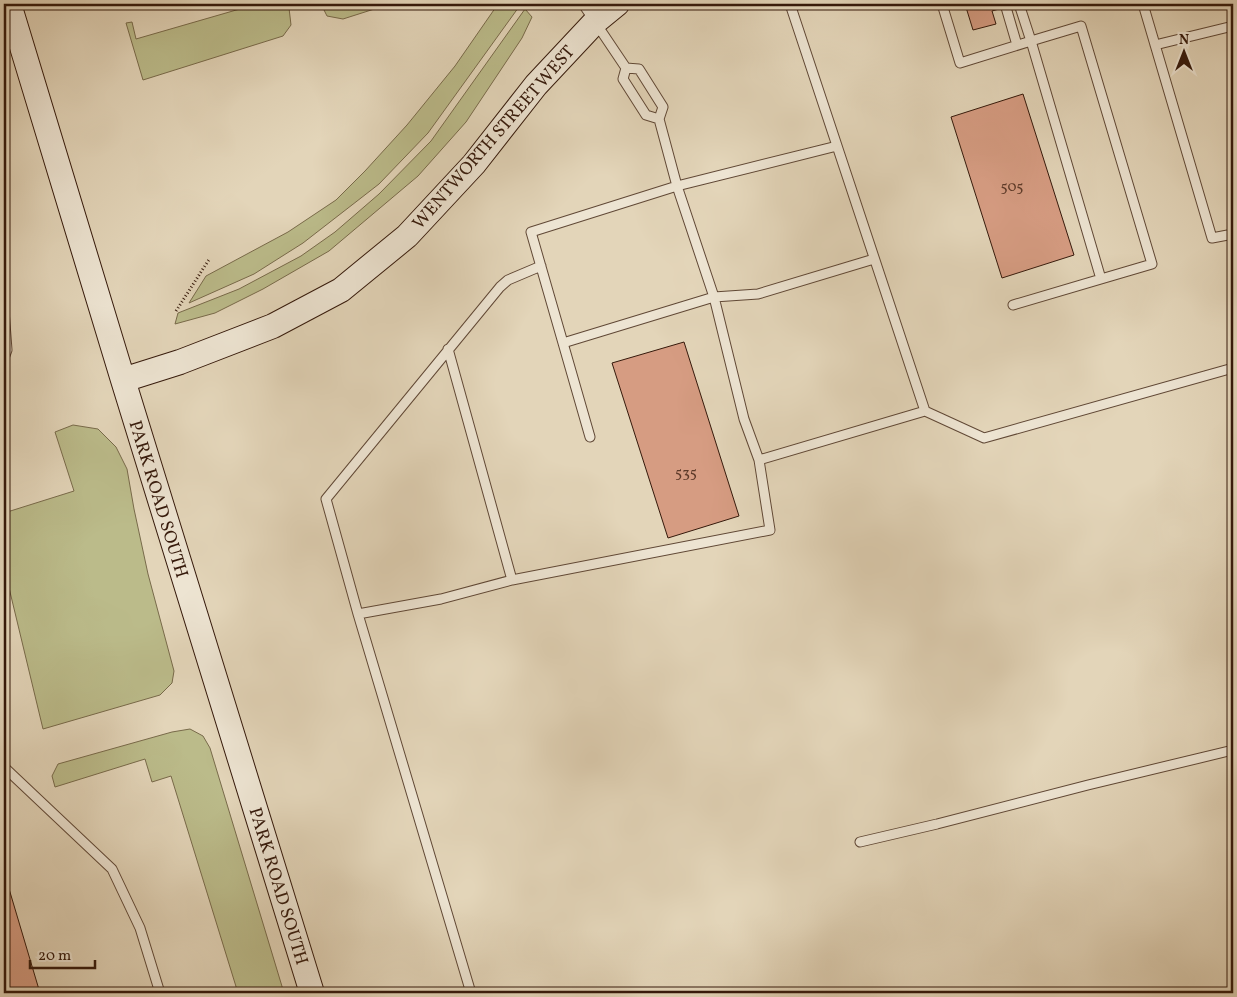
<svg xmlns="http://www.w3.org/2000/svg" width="1237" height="997" viewBox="0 0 1237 997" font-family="Vollkorn,serif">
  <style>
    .green { fill: #bbbb8a; stroke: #786a4a }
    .building { fill: #d69c82; stroke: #35190b }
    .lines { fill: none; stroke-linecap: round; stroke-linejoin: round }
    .lane-casing { stroke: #604836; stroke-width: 11 }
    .secondary-casing { stroke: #35190b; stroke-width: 26 }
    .path { stroke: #35190b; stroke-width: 3; stroke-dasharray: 1 2.5; stroke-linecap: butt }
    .lane { stroke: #ede4d2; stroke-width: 9 }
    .secondary { stroke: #ede4d2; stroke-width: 24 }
    .labels { text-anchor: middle; stroke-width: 4.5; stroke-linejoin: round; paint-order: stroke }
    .number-label { font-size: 15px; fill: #5d3a29 }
    .street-label { font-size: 18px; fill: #35190b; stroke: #ede4d2 }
  </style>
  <rect width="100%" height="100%" fill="#e3d5b9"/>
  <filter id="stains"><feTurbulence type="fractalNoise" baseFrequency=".004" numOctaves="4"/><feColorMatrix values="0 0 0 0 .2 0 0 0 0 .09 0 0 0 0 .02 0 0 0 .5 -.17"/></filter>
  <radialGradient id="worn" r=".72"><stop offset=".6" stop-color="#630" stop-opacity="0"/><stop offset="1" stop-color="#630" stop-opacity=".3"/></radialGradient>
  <path class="green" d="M257,4H284L289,8L291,25L283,36L143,80L126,23L132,22L136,39Z
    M321,4H390L343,19L327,16Z
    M498,4H521L428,133L379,184L303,243L254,274L189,303L206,276L288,232L336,200L365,171L407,125L455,66Z
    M525,9L532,17L522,38L466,122L418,176L329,251L263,289L215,313L175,324L178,313L239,289L301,256L335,232L379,194L431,141Z
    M73,425L98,429L116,447L127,469L134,509L148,574L174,671L172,683L160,695L43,729L4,567V513L74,491L55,432Z
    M190,729L203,736L210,748L284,993H238L171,776L152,782L145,759L55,787L52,776L58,764L172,732Z"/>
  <path class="building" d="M960,4H998L999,9L992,11L996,24L973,30L965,4L961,6Z
    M1023,94L1074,255L1002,278L951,117Z
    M684,342L739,516L668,538L612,363Z
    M7,882L40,993H4V883Z"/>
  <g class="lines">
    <g class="lane-casing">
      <path id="lane" d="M583,4L626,68
        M790,4L925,411L984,438L1233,368
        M942,4L960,63L1031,41L1019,4
        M1005,4L1017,45
        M1143,4L1212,238L1233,234
        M1155,45L1233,26
        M1013,305L1101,279L1031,41L1081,26L1152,264L1101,279
        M4,310L7,350L4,358
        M563,343L531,232L677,186L837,146
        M448,349L512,580
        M590,437L563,343L714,297L758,294L874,259
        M759,460L925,411
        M358,614L441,599L512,580L770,530L759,460L744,419L714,297L677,186L659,119L663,107L639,69L626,68L623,79L646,115L659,119
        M4,767L112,869L140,928L160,993
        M860,842L937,824L1088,785L1233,750
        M471,993L358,614L326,499L500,287L508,280L541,266"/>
    </g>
    <g class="secondary-casing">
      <path id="secondary" d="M9,4L123,380L312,993
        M123,380L180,362L273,326L341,290L407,236L474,164L536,85L595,22L617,4"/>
    </g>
    <path class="path" d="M176,311L210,258"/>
    <use href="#lane" class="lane"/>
    <use href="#secondary" class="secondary"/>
  </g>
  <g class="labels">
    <g class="number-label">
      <text x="1012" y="191">505</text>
      <text x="686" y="477">535</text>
    </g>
    <g class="street-label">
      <text transform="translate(493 137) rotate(-49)" y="6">WENTWORTH STREET WEST</text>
      <text transform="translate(159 499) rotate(73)" y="6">PARK ROAD SOUTH</text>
      <text transform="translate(279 886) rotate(73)" y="6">PARK ROAD SOUTH</text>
    </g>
  </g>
  <rect width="1237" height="997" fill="none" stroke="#e3d5b9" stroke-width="20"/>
  <rect x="5" y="5" width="1227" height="987" fill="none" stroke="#35190b" stroke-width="2.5"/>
  <rect x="10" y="10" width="1217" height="977" fill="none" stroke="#35190b"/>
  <g transform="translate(1184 52)" stroke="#ede4d2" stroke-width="4" paint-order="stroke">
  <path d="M0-4L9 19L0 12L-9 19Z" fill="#35190b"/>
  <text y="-8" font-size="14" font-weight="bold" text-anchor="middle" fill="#35190b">N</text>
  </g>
  <path d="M30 960v8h65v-8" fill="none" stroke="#35190b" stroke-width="2.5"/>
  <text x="38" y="960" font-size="15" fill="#35190b" stroke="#ede4d2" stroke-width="4" paint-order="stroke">20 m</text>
  <rect width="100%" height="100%" filter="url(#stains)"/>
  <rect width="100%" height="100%" fill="url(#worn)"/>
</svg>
